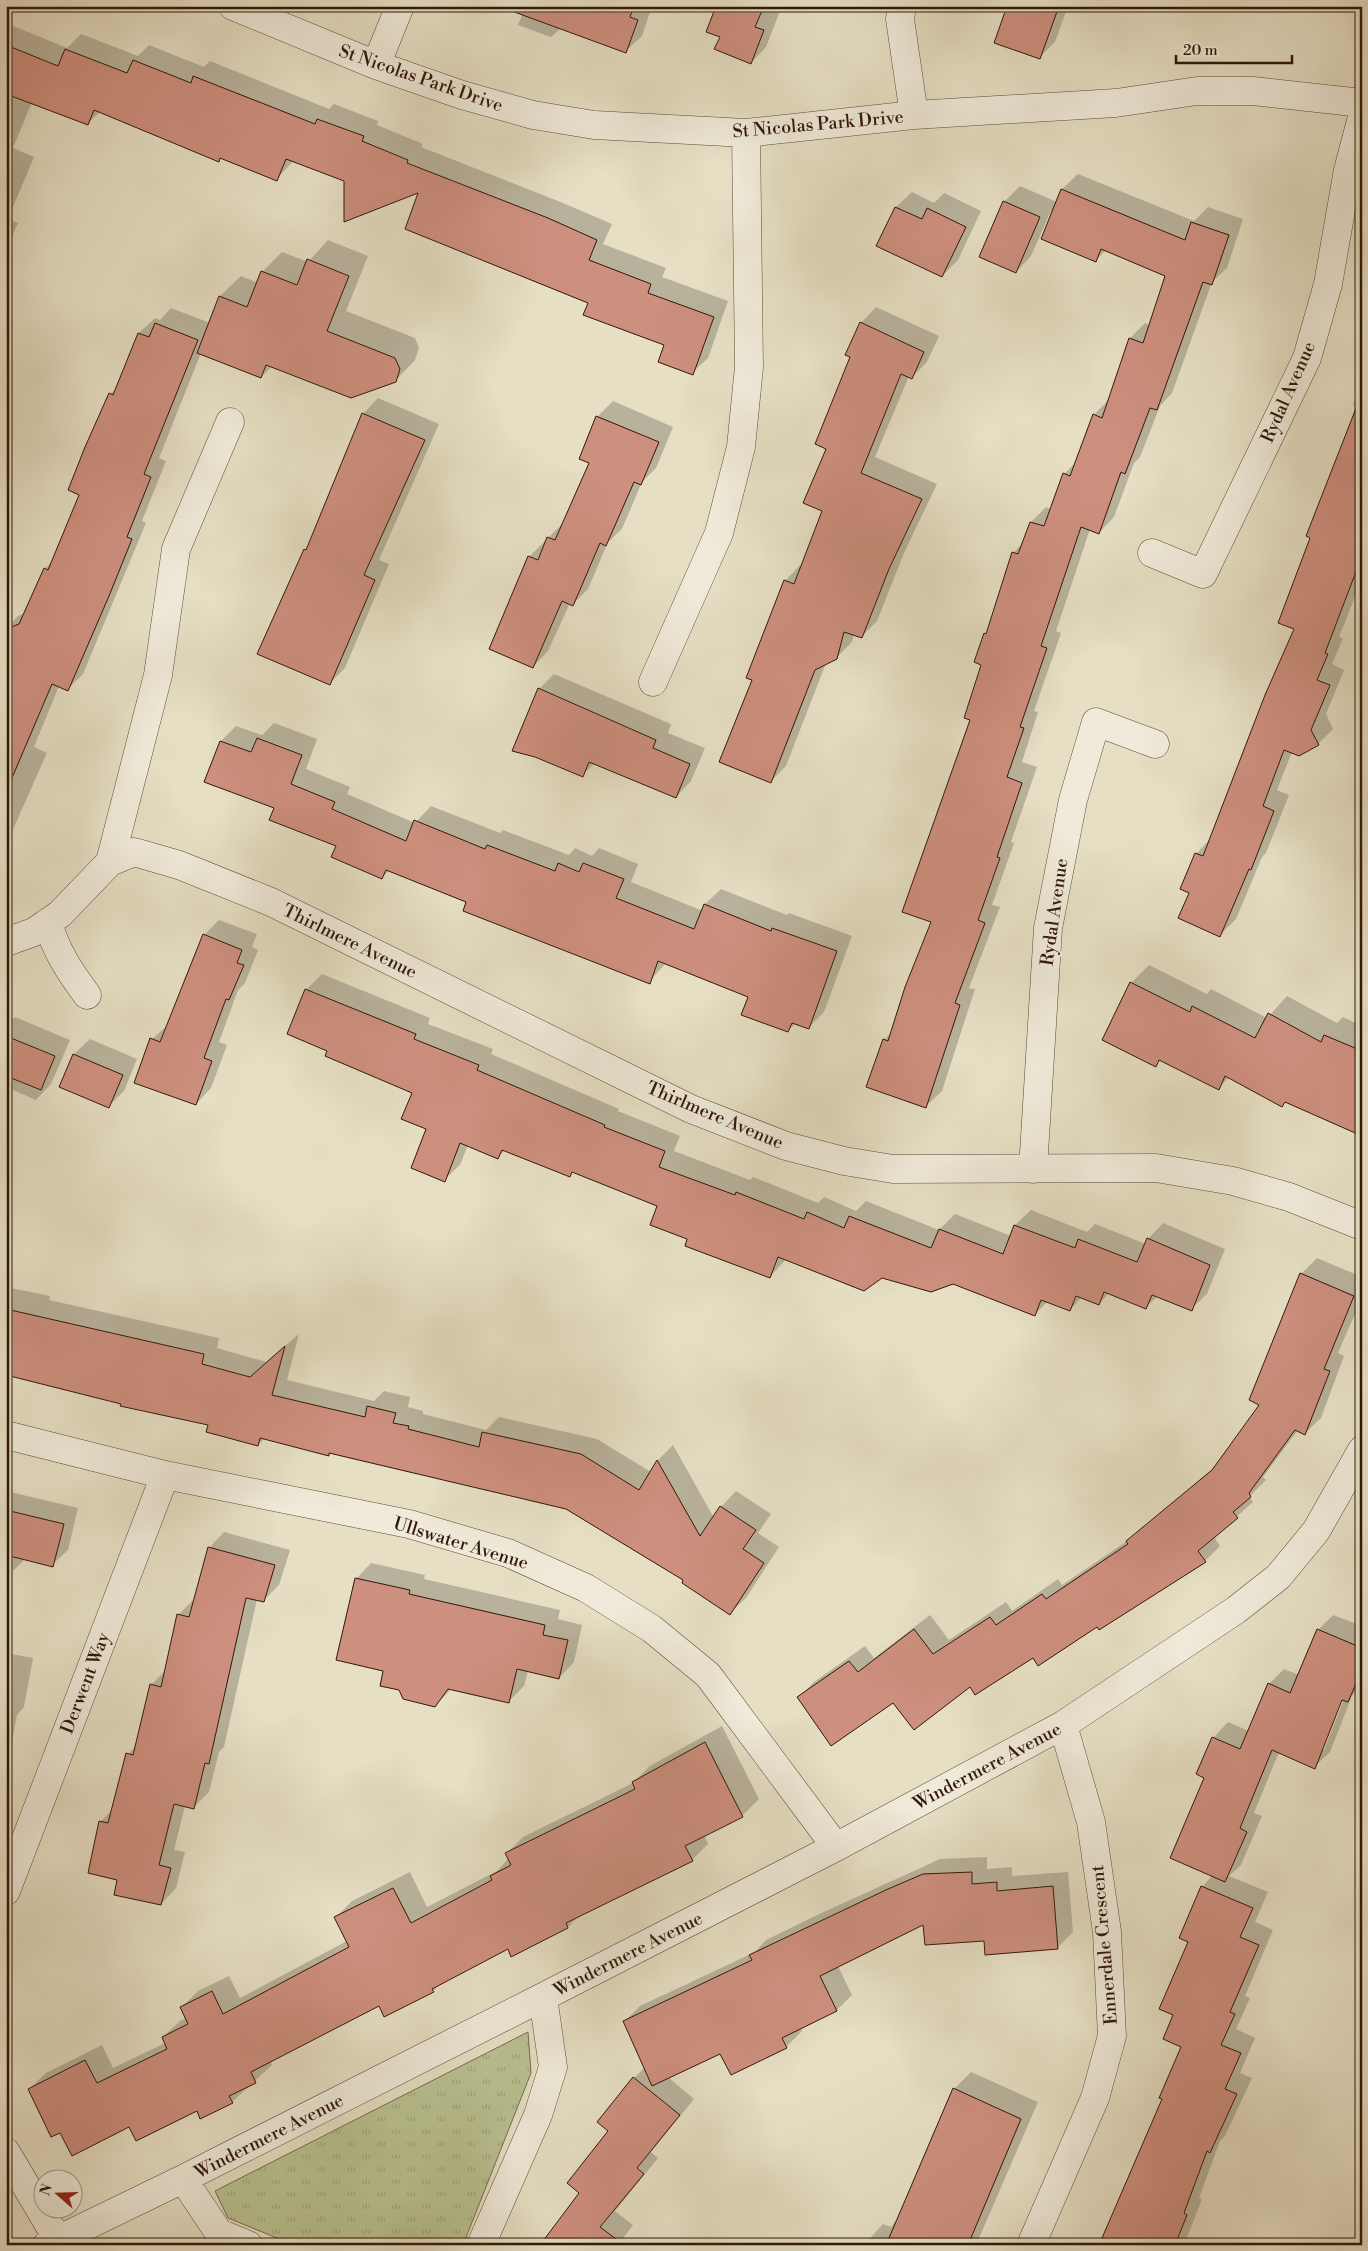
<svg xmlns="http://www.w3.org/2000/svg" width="1368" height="2251" viewBox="0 0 1368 2251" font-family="'Libre Bodoni',serif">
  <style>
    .grass { fill: url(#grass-tufts); stroke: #756c4d }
    .shadow { fill: #0003; fill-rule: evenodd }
    .building { fill: #cd8f7e; stroke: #311709 }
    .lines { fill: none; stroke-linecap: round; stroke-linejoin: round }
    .minor-casing { stroke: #5e4938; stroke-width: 29 }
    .minor { stroke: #efead9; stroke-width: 28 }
    .labels { text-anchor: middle; stroke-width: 4; stroke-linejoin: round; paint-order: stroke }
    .street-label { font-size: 18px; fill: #311709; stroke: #efead9 }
  </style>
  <defs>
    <pattern id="grass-tufts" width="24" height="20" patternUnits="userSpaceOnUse" patternTransform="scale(1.25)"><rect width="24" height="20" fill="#b9c191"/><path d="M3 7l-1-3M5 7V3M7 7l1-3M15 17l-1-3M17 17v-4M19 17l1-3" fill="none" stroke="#a0a57c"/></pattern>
  </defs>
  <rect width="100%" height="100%" fill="#e6dfc4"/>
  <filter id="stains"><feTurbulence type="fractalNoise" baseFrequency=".004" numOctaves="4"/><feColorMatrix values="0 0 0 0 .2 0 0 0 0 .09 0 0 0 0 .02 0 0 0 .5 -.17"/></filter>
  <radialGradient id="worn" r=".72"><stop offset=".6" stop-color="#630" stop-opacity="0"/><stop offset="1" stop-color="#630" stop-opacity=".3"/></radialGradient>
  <path class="grass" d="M528,2032L531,2073L463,2245H294L228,2218L215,2191Z"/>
  <path class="shadow" d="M503,6H652L642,36L626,51L561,28L551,37L518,25L522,15Z
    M718,6H782L766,47L751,63L721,36Z
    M1008,6H1068L1055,42L1039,58Z
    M1347,6H1362V12L1347,8Z
    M6,23L67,48L81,34L138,56L149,45L204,67L210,61L329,109L334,104L378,121L377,125L423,144L421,147L563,203L612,224L603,244L666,268L662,277L728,301L708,358L692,373L665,344L589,302L421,191L345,180L293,161L277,179L222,157L219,160L100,112L88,123L32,102L13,148L34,157L8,219L18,223L6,250Z
    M1078,174L1194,221L1208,207L1243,219L1227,268L1212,282L1172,393L1160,406L1140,457L1134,463L1114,517L1099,533L1090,529L1056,631L1061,633L1034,711L1038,712L1022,762L1037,767L1011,842L1014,843L992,905L1000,907L969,988L975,989L942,1091L926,1106L884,1040L892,1032L933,922L983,664L985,634L988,631L1013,553L1023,543L1031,522L1046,507L1051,509L1064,474L1077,461L1094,415L1110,398L1130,338L1145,323L1150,325L1167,275L1106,250L1096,260L1051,211L1031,256L1016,272L1004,202L1020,186L1057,202L1062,189Z
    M912,192L934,203L944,193L981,211L958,260L942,276L878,245L896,207Z
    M328,240L368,256L346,311L415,338L419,348L415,360L395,381L272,366L261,377L201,353L159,458L166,461L142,521L146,523L83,674L68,689L59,686L34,747L47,753L6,845V628L18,616L25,613L45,569L53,560L80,494L110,394L118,387L139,333L155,318L160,320L171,308L210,323L220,296L241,276L258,283L262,272L282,252L308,262Z
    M876,307L939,336L927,362L912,377L909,376L875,457L937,484L904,553L877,621L861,637L854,634L852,642L836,658L826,663L786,766L770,782L753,680L785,581L800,565L803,566L823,511L828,448L851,356L861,323Z
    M1362,384V579L1339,637L1343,638L1332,664L1344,670L1326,714L1333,729L1318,744L1292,752L1277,790L1289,795L1266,853L1262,857L1236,919L1220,935L1191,892L1196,854L1211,838L1295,628L1358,407L1353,405Z
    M378,398L439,424L379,560L389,564L345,668L329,684L305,550L308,546L363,414Z
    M613,401L673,427L656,468L642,482L622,529L608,542L588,589L573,604L570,603L548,651L533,667L529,557L545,541L547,542L548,538L564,522L590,462L597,417Z
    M554,674L671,724L668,733L705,748L691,781L676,797L595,763L582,775L539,689Z
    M274,723L317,739L306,769L350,787L347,794L415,823L431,806L500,833L503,830L569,855L575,848L592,856L599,848L638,864L631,882L703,911L705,904L721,889L787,915L789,913L852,936L824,1012L808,1028L796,1023L788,1031L749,996L666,963L649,982L468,901L390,870L382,877L337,845L275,808L221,741L236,726L262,735Z
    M219,920L257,934L252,947L258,950L245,983L238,990L219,1042L227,1045L211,1088L196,1104L152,1039L169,1024L204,935Z
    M1149,965L1207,994L1211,989L1267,1018L1287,996L1337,1023L1343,1017L1362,1026V1135L1286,1102L1282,1105L1230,1077L1218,1088L1161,1060L1156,1065L1131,983Z
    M322,974L430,1018L428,1024L493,1049L491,1054L619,1109L618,1111L680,1136L674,1151L750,1180L753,1177L818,1203L824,1197L856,1211L866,1201L939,1230L955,1214L1011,1236L1015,1225L1031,1210L1087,1232L1095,1224L1146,1244L1148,1239L1163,1223L1225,1249L1207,1294L1191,1309L1158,1296L1145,1308L1109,1293L1099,1304L1082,1297L1070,1310L1048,1301L1035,1314L953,1283L882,1276L786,1259L770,1277L689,1238L658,1206L574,1171L569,1176L505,1150L498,1157L468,1145L460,1165L444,1180L414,1092L328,1050L306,990Z
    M6,1016L13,1019L15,1017L70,1040L51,1084L36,1100L6,1087Z
    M90,1039L137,1059L124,1091L108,1107L60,1086L74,1054Z
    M1317,1258L1362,1277V1298L1338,1353L1344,1356L1321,1418L1305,1433L1298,1430L1263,1477L1266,1480L1249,1497L1253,1502L1214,1537L1220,1546L1205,1561L1097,1625L970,1685L894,1701L798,1698L814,1682L865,1646L874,1658L930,1615L949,1640L1006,1602L1012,1611L1058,1579L1062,1585L1130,1539L1218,1464L1261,1404L1301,1274Z
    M6,1287L50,1296L49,1300L219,1338L217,1348L266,1362L299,1334L287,1380L374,1401L384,1391L410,1397L408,1407L423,1411V1414L486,1430L499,1417L597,1439L651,1472L658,1460L673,1445L714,1518L721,1507L736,1491L771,1514L758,1533L779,1547L746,1598L730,1613L685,1580L566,1508L331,1452L328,1454L265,1438L258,1445L209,1424L48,1386V1383L6,1374Z
    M6,1491L78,1508L68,1550L52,1565L26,1558L14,1570L6,1568Z
    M224,1532L290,1550L279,1585L263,1601L257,1599L224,1747L219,1752L209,1792L193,1808L185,1806L174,1850L185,1852L176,1888L161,1904L119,1879L100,1822L113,1809L128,1754L137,1745L151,1685L166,1670L178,1615L194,1599L209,1548Z
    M371,1563L425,1575L424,1579L560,1610L558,1619L582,1625L574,1662L559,1678L528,1671L524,1686L509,1701L451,1689L435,1706L399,1689L385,1670L356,1579Z
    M1333,1615L1362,1626V1686L1352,1696L1330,1752L1314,1767L1279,1752L1254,1813L1262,1816L1241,1865L1229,1876L1268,1892L1255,1922L1273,1930L1245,1996L1250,1998L1236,2029L1255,2038L1240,2073L1252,2078L1225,2136L1220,2141L1199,2198L1202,2199L1184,2245H1100L1163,2098L1182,2046L1174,2014L1202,1887L1213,1875L1206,1777L1213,1738L1228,1722L1249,1731L1269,1684L1284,1669L1299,1675L1318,1630ZM1343,1694H1346L1324,1750H1321Z
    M6,1653L33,1658L24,1707L17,1715L6,1773Z
    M722,1726L759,1799L742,1816L704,1835L708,1844L692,1860L580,1915L568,1927L508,1947L442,1982L433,1991L384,2015L379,2005L270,2060L272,2065L232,2102L130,2125L61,2131L29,2089L46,2073L102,2045L113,2068L165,2043L163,2037L180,2021L186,2018L182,2007L198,1991L229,1976L240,1998L347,1941L335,1918L352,1901L410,1872L427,1907L497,1871L508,1859L507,1853L523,1837L633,1783L650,1766Z
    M987,1857V1869L1012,1867V1876L1068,1872L1073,1932L1057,1948L985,1940L925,1923L838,1966L852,1995L837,2010L800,2028L802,2031L786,2047L731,2073L721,2053L668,2077L694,2099L651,2152L658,2158L615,2211L633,2225L618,2245H542L581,2193L634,2078L645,2067L624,2022L640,2006L755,1952L766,1940L815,1916L940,1859Z
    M971,2072L1038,2102L976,2245H864L883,2224L891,2227L900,2215L954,2089Z"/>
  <path class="building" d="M509,6H634L630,17L638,20L626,53L509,10Z
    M716,6H764L755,27L764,30L751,64L714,49L720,37L706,32Z
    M1007,6H1059L1040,59L994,43Z
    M6,45L58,66L65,49L127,73L133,60L191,83L193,76L315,124L317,119L364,136L362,141L408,160L407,163L548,218L597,240L589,260L651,284L648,293L714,317L693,375L658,362L664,345L583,315L588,303L405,229L418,193L344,222V181L286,159L277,181L220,158L219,162L94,110L88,125L6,94Z
    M1061,189L1185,240L1191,222L1229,235L1212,285L1203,282L1157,410L1150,408L1125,474L1121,472L1099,534L1081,527L1041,646L1047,648L1020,727L1024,728L1007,777L1022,783L997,857L1000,858L978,920L985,923L955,1003L960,1005L926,1108L866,1087L883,1039L888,1041L905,987L931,922L902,912L970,720L964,718L981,665L974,662L984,633L986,634L1012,552L1018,554L1030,522L1044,526L1063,473L1070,476L1093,414L1102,418L1129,338L1143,343L1165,276L1101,249L1096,262L1041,239Z
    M1003,201L1040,217L1016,273L979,257Z
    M895,207L922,219L927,208L966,227L942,277L876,246Z
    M307,259L349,276L327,331L395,358L400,369L396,382L351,398L266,365L261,378L197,353L219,296L247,307L261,271L297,285Z
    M860,322L924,352L912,379L901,374L861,473L922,499L889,569L862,638L844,632L837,659L815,670L771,783L719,762L752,680L746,678L784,580L794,584L822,511L803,503L826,449L815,444L850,357L845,355Z
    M155,323L198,340L144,474L151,477L127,537L132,539L109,596L68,691L52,684L6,792V629L19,624L44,568L48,570L79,495L68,490L85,447L109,393L113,395L138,333L149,337Z
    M1360,398L1362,399V556L1325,653L1328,654L1317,680L1330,685L1311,730L1319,745L1299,756L1284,750L1263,806L1274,811L1251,870L1249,869L1220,937L1178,918L1189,893L1180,889L1195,853L1203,856L1265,695L1294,629L1278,623L1310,538L1306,536Z
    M362,413L425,440L364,575L375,580L330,685L257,654L304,549L306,550Z
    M596,416L659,442L641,485L634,482L606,546L600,543L573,606L562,601L533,668L489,649L528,556L538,560L547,537L555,540L589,463L579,459Z
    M538,688L656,740L653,748L690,764L676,798L589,762L583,777L535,757L512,751Z
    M257,738L302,755L291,784L335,802L332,809L406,841L414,820L485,849L487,845L555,871L558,863L579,872L583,863L624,879L616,898L694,929L704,904L771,931L772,928L837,951L809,1029L792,1023L788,1032L741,1015L748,997L658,961L650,984L463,911L466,902L386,870L382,879L331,857L336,846L269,820L274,808L204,782L220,741L251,752Z
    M203,934L242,950L237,963L244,965L229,1000L226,999L204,1058L212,1061L196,1105L134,1083L150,1038L160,1042Z
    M1130,982L1190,1012L1192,1006L1255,1038L1268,1013L1321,1042L1324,1035L1362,1051V1136L1285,1102L1282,1107L1225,1076L1219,1090L1159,1060L1156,1067L1102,1040Z
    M305,989L416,1034L414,1039L479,1065L477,1070L605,1125L604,1127L665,1151L659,1167L735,1195L736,1192L804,1219L807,1212L844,1228L849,1216L931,1248L939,1229L1003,1254L1014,1225L1075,1248L1078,1239L1137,1262L1147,1238L1210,1265L1192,1311L1152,1295L1146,1309L1104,1292L1099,1305L1076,1296L1070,1311L1041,1300L1035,1316L953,1284L931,1292L882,1278L864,1291L778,1257L770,1278L685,1246L687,1239L650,1225L657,1206L572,1172L570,1177L502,1150L498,1159L460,1143L445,1182L411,1168L426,1129L401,1119L412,1093L325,1056L327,1051L287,1034Z
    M6,1036L55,1056L41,1090L6,1076Z
    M73,1054L123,1075L109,1108L59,1087Z
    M1300,1273L1354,1296L1324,1369L1330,1371L1305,1435L1295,1430L1249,1493L1251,1497L1233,1512L1238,1518L1198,1551L1206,1562L1099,1630L1097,1627L1038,1666L1033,1658L975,1695L970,1687L914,1730L893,1703L831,1746L797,1697L849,1661L858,1672L914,1629L933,1654L990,1617L996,1625L1042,1594L1046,1599L1128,1544L1126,1541L1212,1470L1259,1405L1249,1400Z
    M6,1309L204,1354L202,1364L250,1377L285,1346L272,1395L365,1417L367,1406L396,1413L393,1423L409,1426L408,1429L479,1447L482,1432L581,1454L639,1490L657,1460L700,1536L720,1506L756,1530L743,1549L764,1563L730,1615L682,1583L683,1580L566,1509L329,1453V1456L260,1438L258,1446L206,1432L208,1425L120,1406L121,1404L6,1375Z
    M6,1510L64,1524L53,1567L6,1555Z
    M208,1547L275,1565L264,1602L246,1598L209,1764L205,1763L194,1809L174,1804L159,1865L171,1868L161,1905L114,1895L117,1880L88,1873L99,1821L108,1823L126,1753L133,1755L150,1684L161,1687L177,1614L189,1617Z
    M355,1578L410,1590L409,1594L545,1625L543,1635L568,1640L559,1679L517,1669L509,1703L448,1689L435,1707L403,1699L399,1690L380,1686L383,1671L336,1660Z
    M1317,1629L1362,1648V1670L1348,1702L1342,1700L1315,1769L1272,1750L1240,1828L1247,1832L1225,1882L1170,1858L1204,1778L1196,1774L1212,1737L1240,1749L1268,1683L1290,1693Z
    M705,1742L743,1817L685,1846L693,1861L566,1923L568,1928L511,1957L508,1949L432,1989L434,1992L384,2017L379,2006L251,2072L256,2083L229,2096L233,2103L200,2119L197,2111L136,2141L129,2127L72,2156L60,2133L51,2137L28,2089L85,2060L97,2083L167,2049L162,2037L188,2024L180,2007L212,1991L223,2014L349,1947L334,1917L393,1888L411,1923L492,1880L490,1876L511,1865L505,1853L635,1789L632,1782Z
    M972,1872V1884L997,1882V1891L1053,1886L1058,1949L985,1955L984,1941L925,1945L923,1925L820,1976L837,2011L782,2038L787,2048L731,2075L720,2054L652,2086L623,2021L752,1960L749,1955L888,1889L923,1874Z
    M1201,1886L1253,1908L1240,1937L1259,1945L1230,2012L1235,2014L1221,2045L1241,2053L1225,2089L1237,2094L1210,2153L1207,2151L1184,2213L1187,2215L1175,2245H1099L1162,2099L1159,2098L1181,2047L1163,2039L1173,2015L1159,2009L1188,1942L1179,1938Z
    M633,2077L680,2115L637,2168L644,2174L600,2227L624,2245H540L579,2193L567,2183L608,2131L597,2122Z
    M953,2088L1021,2119L968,2245H886Z"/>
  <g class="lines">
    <g class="minor-casing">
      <path id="minor" d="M233,6L376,65L462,95L533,115L594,125L746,133L914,115L1116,103L1197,91H1253L1362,103
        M902,6L900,19L914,115
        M376,65L400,6
        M1152,553L1203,574L1307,358L1328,284L1348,170L1362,117
        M653,682L719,533L741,447L749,367L746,133
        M110,862L134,852L179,865L271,902L691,1109L786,1146L844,1161L893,1169L1156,1168L1233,1181L1289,1197L1362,1226
        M48,922C55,950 70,972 87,995
        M6,942L34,932L60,914L110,862L158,675L176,549L230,422
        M1033,1169L1048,928L1073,800L1096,722L1155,744
        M6,1435L165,1475L409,1524L508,1553L586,1588L652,1629L708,1675L836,1847
        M6,1891L165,1475
        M6,2152L58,2240
        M183,2179L219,2233L248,2245
        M47,2245L183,2179L543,1997L836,1847L1063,1725L1236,1610L1278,1577L1316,1531L1362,1450
        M481,2245L538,2115L553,2067L543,1997
        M1031,2245L1095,2098L1112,2036L1107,1932L1091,1822L1063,1725"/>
    </g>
    <use href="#minor" class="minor"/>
  </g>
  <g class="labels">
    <g class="street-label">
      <text transform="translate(421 78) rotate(19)" y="6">St Nicolas Park Drive</text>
      <text transform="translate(818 124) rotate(-5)" y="6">St Nicolas Park Drive</text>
      <text transform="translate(1288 392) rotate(-66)" y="6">Rydal Avenue</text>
      <text transform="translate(1054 912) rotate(-82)" y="6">Rydal Avenue</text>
      <text transform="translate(350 941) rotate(26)" y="6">Thirlmere Avenue</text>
      <text transform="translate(715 1115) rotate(23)" y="6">Thirlmere Avenue</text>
      <text transform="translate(461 1543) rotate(17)" y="6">Ullswater Avenue</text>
      <text transform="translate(85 1683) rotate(-69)" y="6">Derwent Way</text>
      <text transform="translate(987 1766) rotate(-28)" y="6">Windermere Avenue</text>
      <text transform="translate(1104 1945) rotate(-95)" y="6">Ennerdale Crescent</text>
      <text transform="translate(628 1954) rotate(-27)" y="6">Windermere Avenue</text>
      <text transform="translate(269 2136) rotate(-27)" y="6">Windermere Avenue</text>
    </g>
  </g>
  <rect width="1368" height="2251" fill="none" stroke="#e6dfc4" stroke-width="25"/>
  <rect x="8" y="8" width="1353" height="2236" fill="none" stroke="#311709" stroke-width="2.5"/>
  <rect x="12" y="12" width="1343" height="2226" fill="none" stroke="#311709"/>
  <g transform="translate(58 2194) rotate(290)"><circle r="24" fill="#efead9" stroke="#a39686"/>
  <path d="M0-4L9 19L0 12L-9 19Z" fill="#8f2418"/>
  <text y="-8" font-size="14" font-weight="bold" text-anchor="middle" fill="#311709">N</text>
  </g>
  <path d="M1176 55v8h116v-8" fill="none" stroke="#311709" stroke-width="2.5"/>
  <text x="1183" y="55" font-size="15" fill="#311709" stroke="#efead9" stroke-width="4" paint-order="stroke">20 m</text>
  <rect width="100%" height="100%" filter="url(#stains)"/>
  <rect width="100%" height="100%" fill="url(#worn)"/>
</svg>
